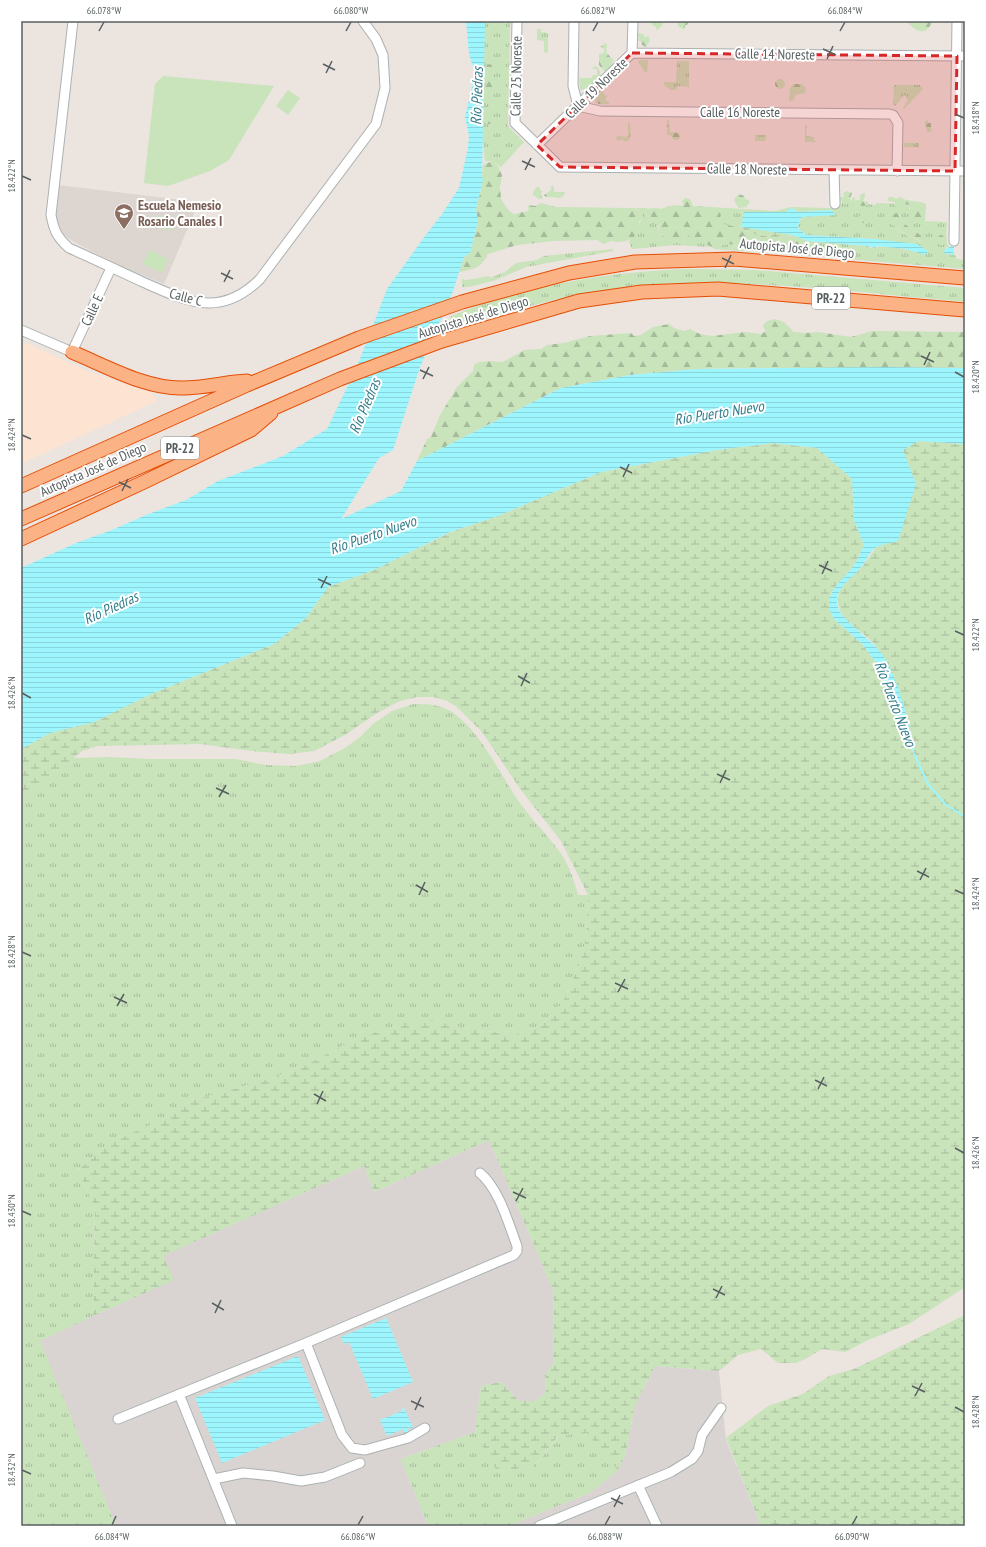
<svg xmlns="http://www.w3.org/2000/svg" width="986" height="1547" viewBox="0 0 986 1547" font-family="'PT Sans Narrow',sans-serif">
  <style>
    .commercial { fill: #fde3d2 }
    .industrial { fill: #d9d4d2 }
    .education { fill: #ddd5d0 }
    .grass { fill: url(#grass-tufts); fill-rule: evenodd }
    .forest { fill: url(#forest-firs) }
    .wetland { fill: url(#wetland-marsh) }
    .park { fill: url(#park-crowns) }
    .pitch { fill: #c9e3bb }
    .water { fill: url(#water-rules) }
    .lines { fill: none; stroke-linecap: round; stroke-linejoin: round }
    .stream { stroke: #9df6fd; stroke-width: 2 }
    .minor-casing { stroke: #abb1b2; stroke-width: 11 }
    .highway-casing { stroke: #e64d04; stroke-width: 15 }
    .minor { stroke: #fff; stroke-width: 9 }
    .highway { stroke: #fbb386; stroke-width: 13 }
    .marked { fill: #d62828; fill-opacity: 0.2; stroke: #d62828; stroke-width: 3; stroke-dasharray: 8 5; stroke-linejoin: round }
    .ticks { fill: none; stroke: #585f60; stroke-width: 1.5 }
    .labels { text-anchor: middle; stroke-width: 4; stroke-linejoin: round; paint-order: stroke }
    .shield { fill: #fff; stroke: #8a8f90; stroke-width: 1 }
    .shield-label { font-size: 13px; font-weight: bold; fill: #585f60 }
    .street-label { font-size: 14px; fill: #585f60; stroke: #fff }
    .education-label { font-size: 14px; font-weight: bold; fill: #785e54; stroke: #fff; text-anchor: start }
    .water-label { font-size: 15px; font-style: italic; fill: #337e8b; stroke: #fff }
    .neatline { fill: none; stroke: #585f60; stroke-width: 1.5 }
    .ticks-label { font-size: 10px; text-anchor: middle; fill: #585f60 }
  </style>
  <defs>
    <pattern id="grass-tufts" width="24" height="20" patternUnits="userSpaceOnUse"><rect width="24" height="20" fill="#c9e3bb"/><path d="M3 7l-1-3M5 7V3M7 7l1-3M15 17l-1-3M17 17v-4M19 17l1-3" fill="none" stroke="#a6bb9b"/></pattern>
    <pattern id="forest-firs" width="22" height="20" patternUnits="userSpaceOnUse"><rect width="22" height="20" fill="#c9e3bb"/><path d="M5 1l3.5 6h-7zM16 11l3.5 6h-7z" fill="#a6bb9b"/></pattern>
    <pattern id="wetland-marsh" width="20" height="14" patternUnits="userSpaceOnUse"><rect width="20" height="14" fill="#c9e3bb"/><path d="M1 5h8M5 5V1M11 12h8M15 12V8" fill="none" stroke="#a6bb9b"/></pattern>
    <pattern id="park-crowns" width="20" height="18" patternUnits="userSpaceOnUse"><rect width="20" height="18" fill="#c9e3bb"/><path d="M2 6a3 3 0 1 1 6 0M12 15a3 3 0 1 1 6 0" fill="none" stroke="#a6bb9b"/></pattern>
    <pattern id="water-rules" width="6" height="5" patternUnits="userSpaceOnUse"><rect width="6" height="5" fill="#9df6fd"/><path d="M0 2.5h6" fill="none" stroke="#89d5db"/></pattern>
  </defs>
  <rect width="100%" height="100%" fill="#ebe4df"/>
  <path class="commercial" d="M21,341L90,372L152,393L157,401L21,464Z"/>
  <path class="industrial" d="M489,1140L554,1292L553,1364L545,1375L546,1392L535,1401H519L501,1382L481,1386L475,1432L401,1459L428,1526H116L39,1340L173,1280L162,1256L364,1166L374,1192Z
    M655,1366L719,1371L726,1440L761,1526H508L590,1493L625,1457L635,1405Z"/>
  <path class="education" d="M58,185L199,202L164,284L116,264L76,243L64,235L58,225L55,213Z"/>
  <path class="grass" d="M484,21H510L508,126L524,142L501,167L492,161H485L483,141Z
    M537,29H541V32L548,33V53L544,52V41L537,40Z
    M639,60H648L647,72H644V70L638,62Z
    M677,61H689V87L677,86L676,90H671L664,85V82H676Z
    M894,85H920L923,89L904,109L903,108L908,100L906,99L907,97L904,95L895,106L893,104Z
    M805,125H807L806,136L814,137V141H817V142H805Z
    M755,135H767L765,141H755Z
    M904,143H919V147H904Z
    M855,197V202C860,206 863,208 868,204L875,205L877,203L907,204L910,205L909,209L922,221L947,222L946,239L941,235L937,239L943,245L946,242L949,247H946L944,253L953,255L954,253L957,259L965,260V269L789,254L713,249L722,244H726L741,247L749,245L760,250L783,245L800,246L808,241L868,246L871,248C889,244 909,250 925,255L874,239L806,235L799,229L798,225L802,217L831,211L799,212L794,209L785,212H744L742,227H743C737,229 724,226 718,222L719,218L710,210L706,214L705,211L693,206L775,211L791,207L830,208L838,203L842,204L852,201V198ZM899,214C903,224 913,231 922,236L921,242C917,239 913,238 908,236C903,234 898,229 894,225Z
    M633,208H649L645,209L647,215L660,223L658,228V233C663,236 669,240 675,239L679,243L683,241L688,235L703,237L710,247L676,245L632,249L629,242L643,217L639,210Z
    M613,249V251L526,267L496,280L469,287H462V278L464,280H467L489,276L490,278L505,272L516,263L537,260L544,256Z
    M688,269L755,270L965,288V302C850,292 736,275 621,288C560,295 502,313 445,332L451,316C526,285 608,272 688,269Z
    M413,704C428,704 443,704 456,715C480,733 499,771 515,796C528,816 545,832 559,851C569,864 574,880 578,895H588L586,938L579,965L562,1004L541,1025L515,1035L464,1028L431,1020L354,1040L306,1065L269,1079L191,1101L78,1169L95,1208L93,1316L40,1341L116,1526H21V800L73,758L110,757L149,759H235L266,765L296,766L320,761L345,748L360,737L373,724L392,711Z
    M475,1432L497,1471L534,1467L559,1436L587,1432L618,1470L590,1493L508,1526H428L401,1459Z"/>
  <path class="forest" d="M652,21H662L663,24L658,30H657L655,26L652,25Z
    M677,21H689L687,25H685V29H683L678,26Z
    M907,21H932C927,38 914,31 907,21Z
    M638,33L643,34L645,38L648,36L650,41L646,47L642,45L641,41H639Z
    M606,43L607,47L606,49L607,51L606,52L614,61L612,62V68L605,72L599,65V54L604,53V48H601V46Z
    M490,64L492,65V70L494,71V87L489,91L487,90C484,81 488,82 488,76C488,72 486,70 487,65Z
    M595,66L599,69L601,77L589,89L581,90L580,87L579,79L581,78H592L593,75H597V69H592Z
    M775 84a5 5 0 1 1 10 0a5 5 0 1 1-10 0Z
    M793,84H803L804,87H806L805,93L795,95L794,100L791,101L789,100L790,88Z
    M603,90L604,95L607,96L605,100L609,102V104H599L595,102L596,98Z
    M486,106L492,108V110L488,115V121H502L509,124H488L487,121L486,122L484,113Z
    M669,119L670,132L679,133L680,137L678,140H674L670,135H667V120Z
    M928,120V123H931V129L932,131L928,133L924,122Z
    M628,123H630C630,129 632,136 628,141H624L622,138L621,141L616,139L617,136L626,137L628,135Z
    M492,161L498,166L502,175L500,187L501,199L504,204L510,212L514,214L528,211L529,208L527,205L536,206L541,203L555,207L633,208L641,212L643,217L639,222L638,232L633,238L626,241L616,242L612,241L603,244L598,240L554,241L517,245L488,254C480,269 474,269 459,272L464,257L470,253L478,222L476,209L481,189L483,165Z
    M552,186L554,188V192H565L563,196L560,198C554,197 550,198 544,196L545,194H546L552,189L550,187Z
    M537,187H540L539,188L542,191L541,195L543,199H539L533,195V192Z
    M864,190L865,196L863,201L868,202V204C863,208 860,206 855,202L856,200H860V195L864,193Z
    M847,191L852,193L850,199L852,201L851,204H842V201H839V197H844L843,193Z
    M739,194L744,196L745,199L749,200V203L746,207L739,208L737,206L734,199Z
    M889,197H893L896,199L900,197C908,203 918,200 926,204L925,221L921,222L918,217H914C909,213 910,211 910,205L904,204L903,208L900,209L895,206V202L887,201Z
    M685,198L690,199L693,206L705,211L706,213L713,208L718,210L721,215L718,222L722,224L742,228L747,232L770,237L788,238L792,235L808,241L800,246L783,245L760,250L749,245L741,248C733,243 723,243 716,249L708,245L703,237L693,240L688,235L680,244L675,239L672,240L658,233L660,223L647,215L645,209L656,208L661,209C668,206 676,204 684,206L682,201Z
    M897,213L906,225L926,239V242C921,242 921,240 917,239C914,237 910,237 907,235C901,232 897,226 890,224L891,214Z
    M861,215L865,216L869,219L868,223H860L859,216Z
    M937 240a5 5 0 1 1 10 0a5 5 0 1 1-10 0Z
    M775,319L784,322L794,332L805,333L818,332L851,337L872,331L965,332V368L886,367L809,369L739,368L697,369L630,375L561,388L417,461L427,439L431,437L440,415L453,394L456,388L473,371L474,365L479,362L490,361L503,362L524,350L541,349L547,345L564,343L590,336L631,333L634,336L641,335L653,327L669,324L674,328L684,331L690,329L700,334L712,336L745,332L761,334L766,331L764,329L763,325L767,321Z"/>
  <path class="wetland" d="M744,221L791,235L788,238C773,237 755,238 742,228Z
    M918,441L965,444V1287L909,1324L868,1340L845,1352L822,1349L807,1358L796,1363H778L761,1349L738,1355L719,1371L655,1366L635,1405L625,1457L618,1470L587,1433L558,1436L534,1467L497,1471L475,1432L481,1386L501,1382L519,1401H535L546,1392L545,1375L553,1364L554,1292L489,1140L374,1192L364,1166L163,1256L174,1280L93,1316L95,1208L78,1170L108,1144L152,1124L191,1101L269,1079L306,1065L354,1040L403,1023L431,1020L464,1028L515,1035L541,1025L562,1004L579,965L586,938L588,895L561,841L521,790L482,732L456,706L445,700L433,697H417L400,701L377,713L345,735L314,751L289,754L252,751L200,744L98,746L82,751L21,800V749L50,733L94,722L151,694L274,644L305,619L328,587L376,569L451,532L498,516L601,472L717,450L773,443L817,448L852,479L854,520L864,545C861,551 858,559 854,565C841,583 819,595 834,619L862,644L875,661L891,698L899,729L914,754C913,741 909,728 906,716C898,690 891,666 874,644C860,628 832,618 839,593C843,581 855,575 863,566C882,540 899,511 916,484L902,450Z
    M965,1315V1526H761L726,1438L768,1406L803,1394L829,1376L854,1369Z"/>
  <path class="park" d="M156,216L173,218L172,230L154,228Z"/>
  <path class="pitch" d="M163,76L274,86L229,160L210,171L168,186L144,183L155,84Z
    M288,90L300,98L288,115L276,106Z
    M149,250L168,259L162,273L143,264Z"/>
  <path class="water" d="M466,21H485L482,177L483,180L476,209L478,222L470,253L464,257L452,294L420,367L393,450L379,458L341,519L401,491L417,461L561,388L630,375L697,369L886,367L965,368V444L918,441L903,450L916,484L898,541C892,543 881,544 875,548C870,551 866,561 863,565C853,578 832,589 838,608C841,619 873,641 882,654C899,679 910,726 915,755L899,729L891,698L875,661L862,644L834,619C819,595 841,583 854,565C858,559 861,551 864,545L854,520L852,479L817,448L773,443L717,450L601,472L498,516L450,532L376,569L328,587L305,619L274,644L151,694L94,722L50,733L21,749V568L76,543L112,530L146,515L186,500L218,481L283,456L327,429L356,369L387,289L425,236L442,214L459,188L468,148L469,135L465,117L475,74L469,54Z
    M791,208L799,212L831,210L836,215L802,217L799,222L798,228L806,235L874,239L917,244L928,251L925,255L906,249L877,246L875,248L868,246L808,241L792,235L741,227L744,212H785Z
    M952,246H954L953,255L944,253L945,249Z
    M386,1318L413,1382L373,1399L349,1342L344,1344L341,1337Z
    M298,1356L325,1420L222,1463L195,1398Z
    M404,1408L413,1428L410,1429L409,1427L407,1428L409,1432L404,1433L403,1429L387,1436L380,1420L402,1411V1409Z"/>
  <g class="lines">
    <path class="stream" d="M914,754L928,784L945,804L965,817"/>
    <g class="minor-casing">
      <path id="minor" d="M73,21L51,215C54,231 57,237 69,248C94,259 119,271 145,283C188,302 221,318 260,279L376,124L385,88L383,55L376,39L363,21
        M517,21L515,123L560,167L965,171
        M574,21L573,86L578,106L600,111L889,114L893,115L898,123L897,171
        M632,53L965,56
        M537,145L632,53L633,21
        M834,170L835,204
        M954,241L957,21
        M21,330L72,352L111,268
        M306,1343L342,1435L352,1448L365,1450L408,1438L425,1428
        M179,1394L232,1526
        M118,1419L306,1343L514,1255L517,1251V1246C508,1222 499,1189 480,1173
        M214,1479L243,1473L273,1476L301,1481L325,1477L360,1463
        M638,1485L657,1526
        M539,1526L671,1472L692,1459L698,1451L702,1435L721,1408"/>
    </g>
    <g class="highway-casing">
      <path id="highway" d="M72,352C106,366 146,389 183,388C205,388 226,382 247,381
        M21,486L247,385L359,338L462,302L569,273L635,262L734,259L965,278
        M21,519L340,379L442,341L579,301L642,292L718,289L965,310
        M21,539L146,481L251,430L271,413"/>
    </g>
    <use href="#minor" class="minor"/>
    <use href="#highway" class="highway"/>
  </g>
  <path class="marked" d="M632,53L957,56L955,171L560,167L537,145Z"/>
  <path class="ticks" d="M99,31L104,22M346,31L351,22M593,31L598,22M840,31L845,22M823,49L836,55M827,59L833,46M323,64L335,70M326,73L332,61M955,114L964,118M522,161L535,167M525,170L531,158M22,176L31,180M722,258L734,264M725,268L731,255M221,273L233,279M224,282L230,270M921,356L934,362M924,365L930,352M420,370L433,376M955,372L964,377M423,379L429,367M22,435L31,439M620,467L632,473M623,477L629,464M119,482L131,488M122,491L128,479M819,565L832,571M822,574L828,561M318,579L331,585M321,588L327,576M955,631L964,635M518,676L530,683M521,686L527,673M22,693L31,698M717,774L730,780M720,783L726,770M216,788L229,794M219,797L226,785M917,871L929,877M920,880L926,868M416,885L428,892M955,890L964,894M419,895L425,882M22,952L31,956M615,983L628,989M618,992L625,979M114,997L127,1003M117,1006L124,994M815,1080L827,1086M818,1089L824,1077M314,1094L326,1101M317,1104L323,1091M955,1148L964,1153M513,1192L526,1198M516,1201L523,1188M22,1211L31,1215M713,1289L725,1295M716,1298L722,1286M212,1303L224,1310M215,1313L221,1300M912,1386L925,1392M915,1396L922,1383M411,1401L424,1407M955,1407L964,1412M415,1410L421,1397M22,1470L31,1474M611,1498L623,1504M614,1507L620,1495M112,1525L116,1516M358,1525L363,1516M605,1525L610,1516M852,1525L857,1516"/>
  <defs>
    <g id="school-pin" transform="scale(1)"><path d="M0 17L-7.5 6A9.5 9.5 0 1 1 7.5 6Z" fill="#8d6e63" stroke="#fff"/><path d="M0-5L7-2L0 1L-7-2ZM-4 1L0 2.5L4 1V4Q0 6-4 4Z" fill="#fff"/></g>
  </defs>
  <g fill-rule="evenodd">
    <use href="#school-pin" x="124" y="213"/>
  </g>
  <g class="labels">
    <g class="shield">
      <rect x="812" y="287" width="38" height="22" rx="3"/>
      <rect x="161" y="437" width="38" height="22" rx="3"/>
    </g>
    <g class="shield-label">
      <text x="831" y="303">PR-22</text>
      <text x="180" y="453">PR-22</text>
    </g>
    <g class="street-label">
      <text transform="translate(775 54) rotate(1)" y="5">Calle 14 Noreste</text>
      <text transform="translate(516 76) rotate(-89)" y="5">Calle 25 Noreste</text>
      <text transform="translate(596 88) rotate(-44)" y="5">Calle 19 Noreste</text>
      <text x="740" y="117">Calle 16 Noreste</text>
      <text transform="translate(747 169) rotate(1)" y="5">Calle 18 Noreste</text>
      <text transform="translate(797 248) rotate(5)" y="5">Autopista José de Diego</text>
      <text transform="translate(186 297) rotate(15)" y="5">Calle C</text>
      <text transform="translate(92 310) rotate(-65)" y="5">Calle E</text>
      <text transform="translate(473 317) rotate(-17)" y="5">Autopista José de Diego</text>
      <text transform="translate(93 469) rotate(-24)" y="5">Autopista José de Diego</text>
    </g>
    <g class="education-label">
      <text x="138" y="210">Escuela Nemesio<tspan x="138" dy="16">Rosario Canales I</tspan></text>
    </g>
    <g class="water-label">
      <text transform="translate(477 96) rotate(-88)" y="5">Río Piedras</text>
      <text transform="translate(365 406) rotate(-67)" y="5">Río Piedras</text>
      <text transform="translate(719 413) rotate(-9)" y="5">Río Puerto Nuevo</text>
      <text transform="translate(373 535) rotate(-19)" y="5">Río Puerto Nuevo</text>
      <text transform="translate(111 608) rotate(-25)" y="5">Río Piedras</text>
      <text transform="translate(895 704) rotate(69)" y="5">Río Puerto Nuevo</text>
    </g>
  </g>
  <rect width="986" height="1547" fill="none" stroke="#ffffff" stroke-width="44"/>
  <rect x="22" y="22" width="942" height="1503" class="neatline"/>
  <g class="ticks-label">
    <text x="104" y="14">66.078°W</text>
    <text x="351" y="14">66.080°W</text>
    <text x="598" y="14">66.082°W</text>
    <text x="845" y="14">66.084°W</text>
    <text transform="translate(975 118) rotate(-90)" y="4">18.418°N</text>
    <text transform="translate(11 176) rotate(-90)" y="4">18.422°N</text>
    <text transform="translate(975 377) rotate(-90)" y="4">18.420°N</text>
    <text transform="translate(11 435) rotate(-90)" y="4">18.424°N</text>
    <text transform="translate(975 635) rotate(-90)" y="4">18.422°N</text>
    <text transform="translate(11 693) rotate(-90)" y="4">18.426°N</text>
    <text transform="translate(975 894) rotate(-90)" y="4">18.424°N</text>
    <text transform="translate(11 952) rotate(-90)" y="4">18.428°N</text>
    <text transform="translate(975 1153) rotate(-90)" y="4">18.426°N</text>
    <text transform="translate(11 1211) rotate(-90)" y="4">18.430°N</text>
    <text transform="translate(975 1412) rotate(-90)" y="4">18.428°N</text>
    <text transform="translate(11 1470) rotate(-90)" y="4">18.432°N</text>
    <text x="112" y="1540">66.084°W</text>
    <text x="358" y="1540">66.086°W</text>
    <text x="605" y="1540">66.088°W</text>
    <text x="852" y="1540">66.090°W</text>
  </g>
</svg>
